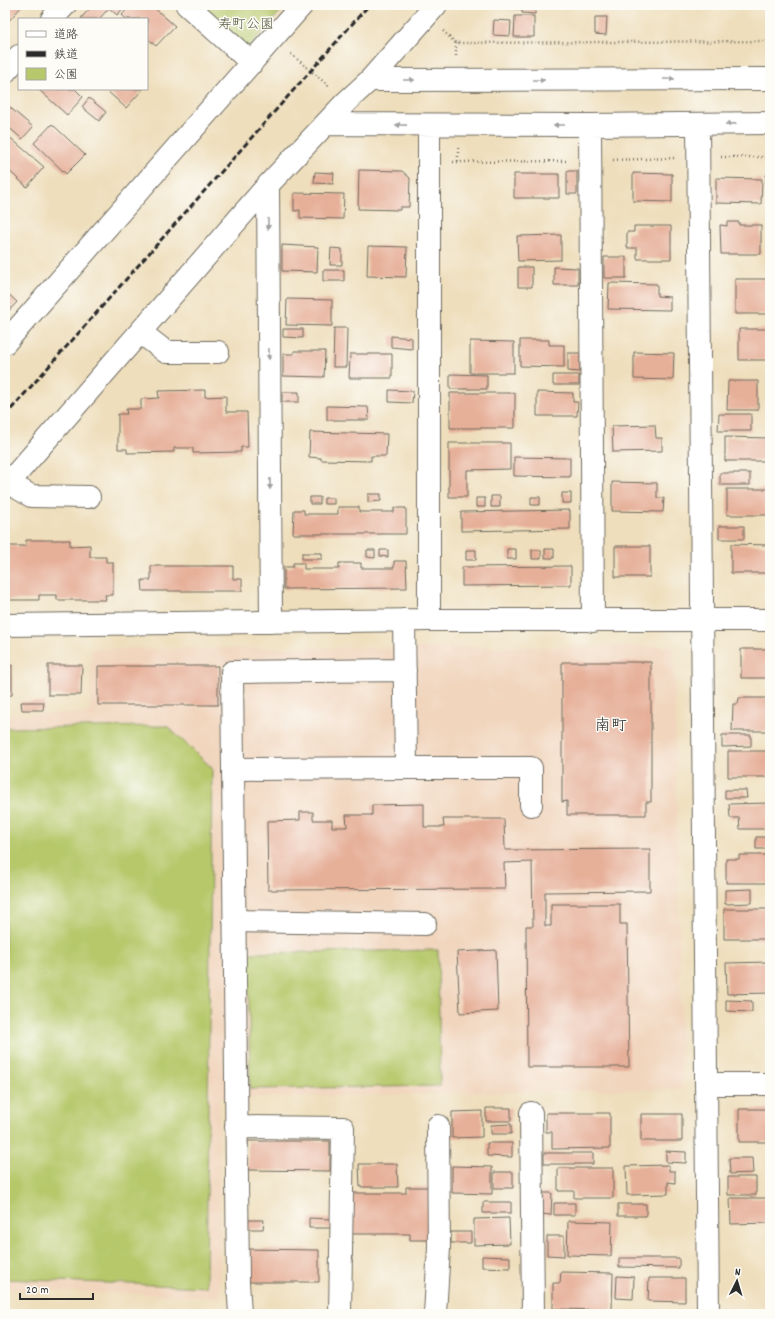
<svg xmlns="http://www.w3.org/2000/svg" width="775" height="1319" viewBox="0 0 775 1319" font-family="Dekko,'Klee One',sans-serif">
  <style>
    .built { fill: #f1d5bd }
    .green { fill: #b6c86b; stroke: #707a4b }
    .building { fill: #e6af98 }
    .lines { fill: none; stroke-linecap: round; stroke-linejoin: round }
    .minor-casing { stroke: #6f6a5e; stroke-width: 24 }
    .path { stroke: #6f6a5e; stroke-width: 2.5; stroke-dasharray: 1 3; stroke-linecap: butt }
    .minor { stroke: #fff; stroke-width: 22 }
    .rail { stroke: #2b2b2b; stroke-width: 3; stroke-dasharray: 6 3; stroke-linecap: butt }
    .oneway { fill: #a0a0a0 }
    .labels { text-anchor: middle; stroke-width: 3; stroke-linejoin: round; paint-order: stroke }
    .park-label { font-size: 14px; fill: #555a3e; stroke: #fdfcf7 }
    .quarter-label { font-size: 16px; fill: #2b2b2b; stroke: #fdfcf7 }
  </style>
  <rect width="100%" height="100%" fill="#fdfcf7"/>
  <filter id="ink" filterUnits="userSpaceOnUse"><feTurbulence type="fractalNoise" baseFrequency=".025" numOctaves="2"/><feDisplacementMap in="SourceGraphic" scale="8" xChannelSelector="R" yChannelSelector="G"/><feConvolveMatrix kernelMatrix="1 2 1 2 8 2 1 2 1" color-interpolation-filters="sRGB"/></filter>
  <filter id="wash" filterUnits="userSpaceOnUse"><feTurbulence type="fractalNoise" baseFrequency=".012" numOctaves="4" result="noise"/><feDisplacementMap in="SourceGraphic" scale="16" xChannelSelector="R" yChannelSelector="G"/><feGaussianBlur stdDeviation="0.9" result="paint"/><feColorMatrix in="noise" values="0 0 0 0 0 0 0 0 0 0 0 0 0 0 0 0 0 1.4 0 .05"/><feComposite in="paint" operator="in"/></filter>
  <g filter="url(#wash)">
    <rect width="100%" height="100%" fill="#eedebc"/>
    <path class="built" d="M674,646L682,1089L219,1098L220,1297L5,1289V715L90,713L91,649Z"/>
    <path class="green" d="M200,5H286L248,48Z
      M167,726L212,768L206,1287L5,1279V728Z
      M438,950L440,1086L250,1089L248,953Z"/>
    <g id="blocks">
      <path class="building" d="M5,5H23L5,25Z
        M93,5H126L117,15L109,8L99,19H83L81,18Z
        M131,5H151L175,26L156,46L147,38V19H126L122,15Z
        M488,5H536L535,14L522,13V9L488,8Z
        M515,16H534V37H514Z
        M595,17H607L606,35L595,34Z
        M494,20L511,21L510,36L493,35Z
        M38,89H75L83,97L67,115Z
        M105,89H143L126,108Z
        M89,98L106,112L99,121L82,107Z
        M7,105L33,127L22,139L5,124V108Z
        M52,124L85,155L66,174L34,143Z
        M6,134L44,167L27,187L5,167V136Z
        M359,170L402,171L410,178L409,207H400V210L358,209Z
        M567,171H577V194H567Z
        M315,172L334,173L333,184L314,183Z
        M633,173L672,174V202L633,201Z
        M514,174H559V198H514Z
        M766,175H770V195H766Z
        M716,178L762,179L761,204L716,203Z
        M294,193L344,194L343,219L300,218V210L294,211Z
        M727,222H739V225H761V254H721L720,225L727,226Z
        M634,226H671V259H637V248H627V232H634Z
        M561,235V260L518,261L517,236Z
        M282,245L318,247L317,272L282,271Z
        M368,246L407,247L406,277L367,276Z
        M331,248L342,249V265H330Z
        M604,257H626V278H604Z
        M518,267H532V287H518Z
        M554,267L578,268V285H554Z
        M323,270H344V281H323Z
        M735,279H770V314H735Z
        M609,283L657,284V296L670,297V310L608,309Z
        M5,291L17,302L5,315Z
        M287,299L332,300V326L286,325Z
        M334,328H347L346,367H333Z
        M283,329H303V338L283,337Z
        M739,329H770V360H739Z
        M391,336L412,338V349L391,347Z
        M520,340H549V345H564V367L520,366Z
        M470,341L514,342V373H470Z
        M294,351H325L324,377L283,376V354H294Z
        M634,352L674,353L673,380L634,379Z
        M568,353H580V372L568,371Z
        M350,354H392V378H349Z
        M450,374L487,375V389H450Z
        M553,375H579V385H553Z
        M728,381H758V410H727Z
        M205,390V397L226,396V412H247L248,447H241V452L193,453V448H174V452L127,453V449H118V414H127L126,409H141V399L159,398L158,391Z
        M389,390L413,391L412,403L389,402Z
        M282,392H299V402H282Z
        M537,392L573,393V402H578L577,416H537Z
        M450,393H515V428H450Z
        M327,406L368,407L369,420H327Z
        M719,414H751V431H718Z
        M655,425L656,438H662V451L613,452L612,426Z
        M310,432L387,434L386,456H371V461L321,460V458L309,457Z
        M725,437L770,438V461H725Z
        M449,443H510V469L467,470V497H449Z
        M514,457L570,458V477L514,476Z
        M720,473H750V485H720Z
        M612,482L657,483V498H664L663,512L612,511Z
        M727,489H770V515H727Z
        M562,493H571V503H562Z
        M368,494H381V501L368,502Z
        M491,496H500V507H491Z
        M310,497H320V504H310Z
        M531,497H540V505H531Z
        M324,498H334V504H324Z
        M476,498H485V507H476Z
        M338,507H359V512H394V508H406V534H293L294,510H304V514H338Z
        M570,510V529L461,531V512Z
        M719,526H744V539H719Z
        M26,540H70V546L90,545V557H106V562H113V595H105L106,600H57V595H39V600H5V546H26Z
        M731,544L768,545V552H770V573H731Z
        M615,546H650V577H615Z
        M507,549H516V559H507Z
        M545,549H554V558H545Z
        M367,550H375V558L367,557Z
        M380,550H388V557L380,556Z
        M466,550H476V560H466Z
        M532,550H541V559H532Z
        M302,553H322V559H302Z
        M394,561H406L407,588L284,589V567H293V563H304V569H339V563H361V568H394Z
        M151,566H233V579H242V591H143L142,580H151Z
        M571,566V585L462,586V567Z
        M741,649H770V678H741Z
        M562,662H651V802H646V815H567V801L562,802Z
        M5,665H12V695L5,696Z
        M48,665H82L81,695H48Z
        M98,666H218V705H98Z
        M739,698H770V731H732L733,704H738Z
        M21,702H44L43,710H22Z
        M722,735H751V746L722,747Z
        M728,751H770V777H728Z
        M725,790H746L747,798H725Z
        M770,803V829H740L739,818H730L729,804Z
        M424,804V827H444L443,819H504L505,850L650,849V891L545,892V926H551V904H620V924H627L629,1067H527L526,926H533L532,862L504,863L505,889L268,890L267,821L300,820V812H313V820H332V827H347L346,815H372V805Z
        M756,837H770V849H756Z
        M739,855H770V883H726V859H739Z
        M752,889V903L725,904V890Z
        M724,909H770V939H724Z
        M496,950L498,1011L460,1013L457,952Z
        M770,962V993L727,994L726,963Z
        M726,1000L752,1001V1012L726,1011Z
        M486,1108H511V1121H486Z
        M739,1109H770V1142H739Z
        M482,1111V1137L452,1138V1112Z
        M546,1113H610V1148L552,1149V1132H546Z
        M641,1114H682V1141H641Z
        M511,1124V1134H491V1125Z
        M248,1141H330V1171L248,1170Z
        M487,1143H512V1157L487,1156Z
        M666,1151L686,1152V1163L666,1162Z
        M544,1153H593V1164H544Z
        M729,1158H752L753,1173L730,1174Z
        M359,1164H397L398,1187H360Z
        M669,1165V1171H675V1183L668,1182V1194L627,1195L626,1166Z
        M452,1166L492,1167V1194L452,1193Z
        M558,1168H613V1198H574V1191H558Z
        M494,1172H513V1188H494Z
        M728,1177H756V1195H728Z
        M406,1187H432V1240H410V1234H352V1193H406Z
        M541,1193H552L551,1215L541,1214Z
        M730,1198H770V1223L731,1224Z
        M483,1202H511V1213H483Z
        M554,1203H575V1215H554Z
        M618,1204H646V1216H618Z
        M309,1218L331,1219V1228H309Z
        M509,1218L510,1244L474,1245V1219Z
        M242,1220H264L263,1229H242Z
        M568,1221L612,1222L611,1256L567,1255Z
        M451,1232H471V1243H451Z
        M547,1236H564V1256L547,1255Z
        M245,1249L319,1250V1282H245Z
        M482,1256L510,1257V1268L482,1267Z
        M619,1258H679V1268L619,1267Z
        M561,1272L613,1273L612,1310L553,1309V1283H560Z
        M617,1276L634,1277L633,1299L616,1298Z
        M649,1278H685V1302L648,1301Z"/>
    </g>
  </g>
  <g filter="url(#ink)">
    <use href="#blocks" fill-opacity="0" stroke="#6f6a5e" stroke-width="1"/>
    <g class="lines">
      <g class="minor-casing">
        <path id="minor" d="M187,5L252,63
          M52,19L65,5
          M5,72L19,56
          M370,80L770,79
          M326,124L590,125L770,123
          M698,124L708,1314
          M590,125L593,621
          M268,185L271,622
          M140,332L166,352H218
          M5,343L302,5
          M9,483L31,496L89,497
          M5,487L268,185L346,102L370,80L436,5
          M429,620V125
          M5,625L429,620H770
          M406,768H531V805
          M233,769L232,672L405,670
          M234,921L425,924
          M706,1084H770
          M531,1113L533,1314
          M236,1127L343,1128L340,1314
          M240,1314L238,1282L233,769L406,768L404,620
          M435,1314L439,1248L438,1126"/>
      </g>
      <path class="path" d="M443,31L456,43L770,41
        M456,43V57
        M291,54L330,87
        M458,148V162
        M721,157H770
        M613,160L676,158
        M453,162L568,161"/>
      <use href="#minor" class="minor"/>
      <path class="rail" d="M5,416L369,5"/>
    </g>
    <defs><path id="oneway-solid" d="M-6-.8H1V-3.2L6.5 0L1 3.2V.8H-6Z"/></defs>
    <g class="oneway">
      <use href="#oneway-solid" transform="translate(669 79)"/>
      <use href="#oneway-solid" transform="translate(409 80)"/>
      <use href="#oneway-solid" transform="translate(539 80)"/>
      <use href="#oneway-solid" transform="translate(731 124) rotate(179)"/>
      <use href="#oneway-solid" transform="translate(401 125) rotate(-179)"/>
      <use href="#oneway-solid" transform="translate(559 125) rotate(-180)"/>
      <use href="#oneway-solid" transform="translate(268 224) rotate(90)"/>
      <use href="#oneway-solid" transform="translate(269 354) rotate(90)"/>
      <use href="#oneway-solid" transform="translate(270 484) rotate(90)"/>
    </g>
  </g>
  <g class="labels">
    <g class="park-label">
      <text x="246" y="28">寿町公園</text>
    </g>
    <g class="quarter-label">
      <text x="611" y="730">南町</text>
    </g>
  </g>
  <rect width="775" height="1319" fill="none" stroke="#fdfcf7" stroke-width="20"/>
  <rect x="18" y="18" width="130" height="72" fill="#fdfcf7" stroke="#a9a8a5"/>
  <rect x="26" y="31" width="20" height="6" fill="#ffffff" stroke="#a9a8a5"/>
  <text x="54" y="38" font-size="12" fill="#2b2b2b">道路</text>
  <rect x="26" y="51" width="20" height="6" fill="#2b2b2b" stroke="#a9a8a5"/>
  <text x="54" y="58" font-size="12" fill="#2b2b2b">鉄道</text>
  <rect x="26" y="68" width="20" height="12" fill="#b6c86b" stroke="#a9a8a5"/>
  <text x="54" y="78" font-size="12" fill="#2b2b2b">公園</text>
  <g transform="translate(737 1281) rotate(5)" stroke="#fdfcf7" stroke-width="3" paint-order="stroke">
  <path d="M0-3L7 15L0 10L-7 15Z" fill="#2b2b2b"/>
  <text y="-6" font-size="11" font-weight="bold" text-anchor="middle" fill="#2b2b2b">N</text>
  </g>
  <path d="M20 1293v6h73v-6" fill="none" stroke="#2b2b2b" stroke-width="2"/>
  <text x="26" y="1293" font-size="12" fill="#2b2b2b" stroke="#fdfcf7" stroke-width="3" paint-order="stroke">20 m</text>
</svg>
